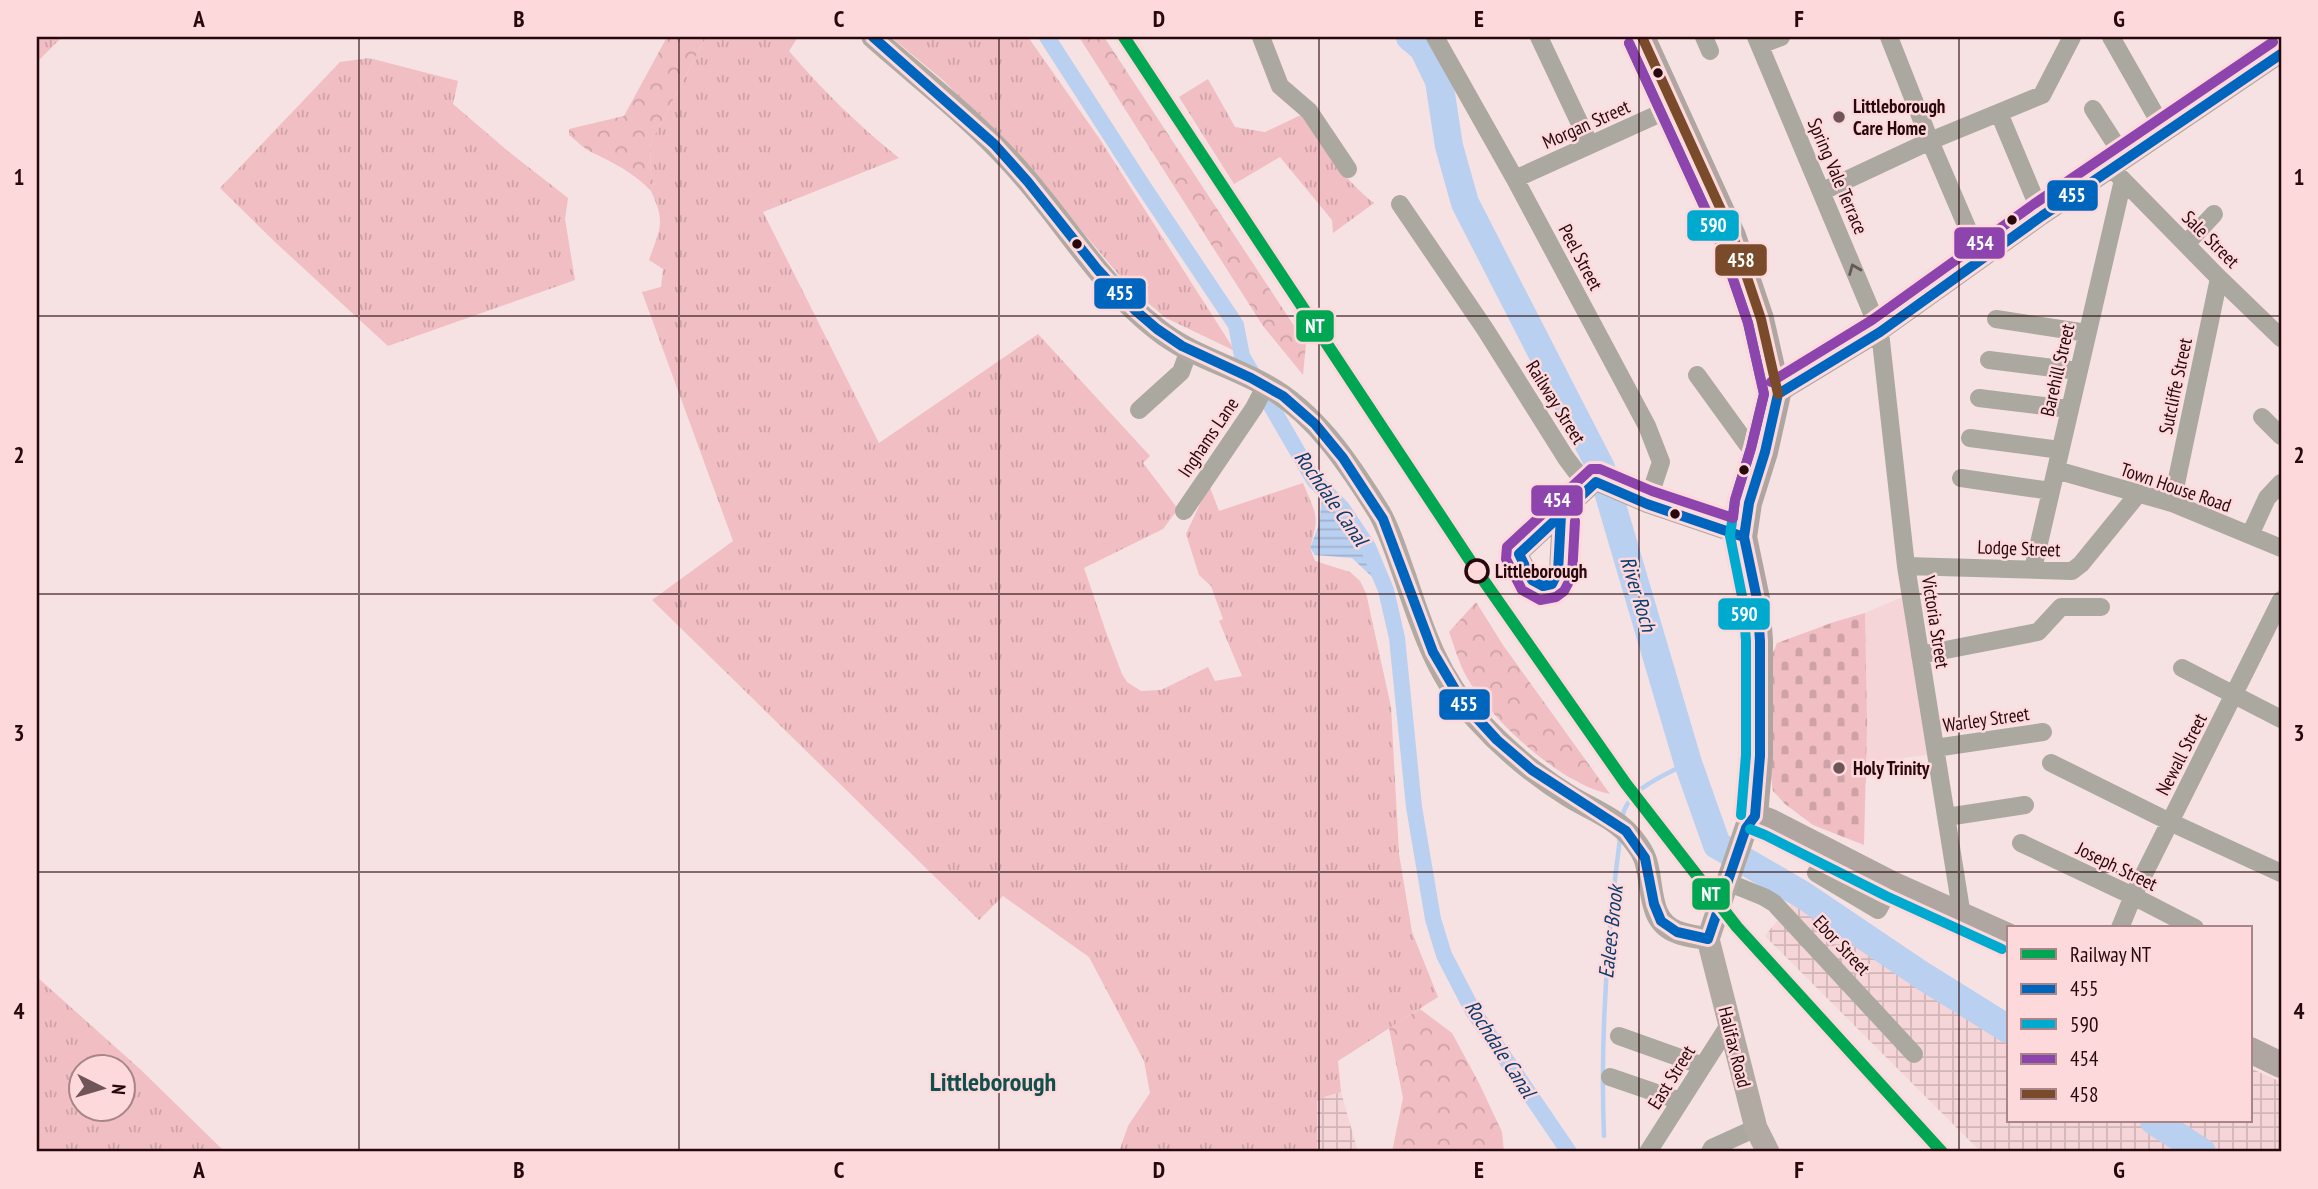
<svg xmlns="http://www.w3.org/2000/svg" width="2318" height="1189" viewBox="0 0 2318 1189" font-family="'PT Sans Narrow',sans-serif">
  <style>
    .built { fill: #f5d5d7 }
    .industrial { fill: url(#industrial-grid) }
    .grass { fill: url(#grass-tufts); fill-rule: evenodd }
    .forest { fill: url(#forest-crowns) }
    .cemetery { fill: url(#cemetery-stones) }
    .water { fill: url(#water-rules) }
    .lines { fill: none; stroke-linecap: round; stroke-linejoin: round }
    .stream { stroke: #bad0f0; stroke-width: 4.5 }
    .canal { stroke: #bad0f0; stroke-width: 16 }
    .river { stroke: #bad0f0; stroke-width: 28 }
    .minor { stroke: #aaa89f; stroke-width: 18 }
    .major { stroke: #b0aaa2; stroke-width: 23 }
    .highway { stroke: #afa6a1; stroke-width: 26 }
    .bus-1-casing { stroke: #fed9dc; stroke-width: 16 }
    .bus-2-casing { stroke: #fed9dc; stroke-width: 16 }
    .bus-3-casing { stroke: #fed9dc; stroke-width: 16 }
    .bus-4-casing { stroke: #fed9dc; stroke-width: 16 }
    .bus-1 { stroke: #0065bd; stroke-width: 10 }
    .bus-2 { stroke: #00a9ce; stroke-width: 10 }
    .bus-3 { stroke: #8e44ad; stroke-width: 10 }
    .bus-4 { stroke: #7a4b2a; stroke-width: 10 }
    .rail-1-casing { stroke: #fed9dc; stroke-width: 18 }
    .rail-1 { stroke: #00a651; stroke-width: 12 }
    .oneway { stroke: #685856 }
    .grid { fill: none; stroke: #27080d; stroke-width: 2; stroke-opacity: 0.55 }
    .bus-dot { fill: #27080d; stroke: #fed9dc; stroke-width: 2.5 }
    .poi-dot { fill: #6f5458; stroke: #fed9dc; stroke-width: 2.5 }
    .stop-dot { fill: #fed9dc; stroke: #27080d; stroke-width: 3.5 }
    .labels { text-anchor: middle; stroke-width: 5; stroke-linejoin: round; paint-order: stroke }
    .poi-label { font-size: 19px; font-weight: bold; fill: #27080d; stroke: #fed9dc; text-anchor: start }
    .street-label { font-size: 19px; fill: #27080d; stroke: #fed9dc }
    .stop-label { font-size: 19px; font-weight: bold; fill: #27080d; stroke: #fed9dc; text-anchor: start }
    .water-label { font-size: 21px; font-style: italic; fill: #083c6e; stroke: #fed9dc }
    .district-label { font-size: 26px; font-weight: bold; fill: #114f4d; stroke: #fed9dc }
    .line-badge { stroke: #fed9dc; stroke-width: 2.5 }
    .badge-label { font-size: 19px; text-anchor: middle; font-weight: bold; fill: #fff }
    .neatline { fill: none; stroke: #27080d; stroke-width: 2.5 }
    .grid-label { font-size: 23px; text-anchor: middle; font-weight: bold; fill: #27080d }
  </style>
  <defs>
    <pattern id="industrial-grid" width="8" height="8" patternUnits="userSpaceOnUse" patternTransform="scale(1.75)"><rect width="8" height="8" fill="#f5d5d7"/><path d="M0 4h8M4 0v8" fill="none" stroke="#d2b5b7"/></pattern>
    <pattern id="grass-tufts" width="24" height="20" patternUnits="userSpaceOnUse" patternTransform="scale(1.75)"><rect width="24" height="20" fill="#f0bec3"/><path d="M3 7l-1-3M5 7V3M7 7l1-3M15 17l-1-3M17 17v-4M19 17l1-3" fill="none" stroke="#cea2a6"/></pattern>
    <pattern id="forest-crowns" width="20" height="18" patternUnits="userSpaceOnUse" patternTransform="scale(1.75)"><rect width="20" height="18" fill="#f0bec3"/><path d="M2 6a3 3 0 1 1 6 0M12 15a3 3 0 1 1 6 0" fill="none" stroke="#cea2a6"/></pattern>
    <pattern id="cemetery-stones" width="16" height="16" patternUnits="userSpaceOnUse" patternTransform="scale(1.75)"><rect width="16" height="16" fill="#f0bec3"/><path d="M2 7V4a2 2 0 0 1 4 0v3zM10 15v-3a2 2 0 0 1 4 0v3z" fill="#cea2a6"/></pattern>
    <pattern id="water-rules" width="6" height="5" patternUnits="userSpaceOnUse" patternTransform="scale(1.75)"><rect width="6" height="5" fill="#bad0f0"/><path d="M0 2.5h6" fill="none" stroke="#a0b1cd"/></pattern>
  </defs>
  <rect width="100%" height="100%" fill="#f6e1e3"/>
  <path class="built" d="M1907,595L1933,754L1866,763L1865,613Z"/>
  <path class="industrial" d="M1796,898L2008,1037V1121H2250V1068L2281,1082V1152H1981L1765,936Z
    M1341,1092L1358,1152H1317V1099Z"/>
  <path class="grass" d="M37,37H62L37,62Z
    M706,37H798L789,51C822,90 859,126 899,158L763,212L879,443L1038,334L1150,456L1143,463L1178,509L1163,529L1084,568L1106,632L1122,674L1127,682L1141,691L1161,690L1208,667L1215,681L1242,676L1219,621L1223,619L1211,586L1199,575L1186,534L1209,485L1219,511L1303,483C1316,515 1320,514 1310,548L1315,561L1350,572L1360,581L1366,593L1391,707L1399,854L1412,932L1438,997L1338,1061L1341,1092L1317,1099V1152H1119L1128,1126L1150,1093L1144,1061L1089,957L1003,896L979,920L652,600L733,541L642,292L661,287L663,269L649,260C660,228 666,223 651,191L654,187L650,168L651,142Z
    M891,37H1028L1099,138L1235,351L1166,318L1130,288L1021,159L944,81Z
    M369,58L458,81L453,104L509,152L568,198L565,219L575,280L388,346L275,242L220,188L340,62Z
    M1208,79L1235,127L1265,132L1301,115C1324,147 1343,179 1374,203L1333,233L1332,220L1280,157L1234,184L1179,97Z
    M37,977L141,1070L225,1152H42L37,1148ZM80,1066H122V1108H80Z"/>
  <path class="forest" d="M667,37H706L651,142L650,168L654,187L651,191C633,172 614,163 591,152C583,148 576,140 569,135V129L624,116Z
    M1079,37H1104L1306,344L1303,375L1263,326Z
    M1476,602L1503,645L1610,794C1561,785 1487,717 1464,672C1458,660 1454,645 1449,632Z
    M1420,1009L1452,1033L1479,1083L1502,1132L1504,1152H1392L1403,1098L1389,1028Z"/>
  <path class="cemetery" d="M1865,613L1867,724L1864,845L1813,825L1785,804L1773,791L1770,770L1773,653L1777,643L1834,622Z"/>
  <path class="water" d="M1323,489C1354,521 1369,550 1386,590L1352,558L1315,555L1310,548L1319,525Z"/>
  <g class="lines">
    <path class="stream" d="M1622,819C1626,789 1665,775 1688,763
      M1604,1136C1600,1036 1607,937 1620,838"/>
    <path class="canal" d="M1047,37L1143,186L1236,325L1242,356L1314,480L1342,508L1368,547L1386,590L1397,638L1414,807L1433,919L1444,955L1473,1011L1569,1152"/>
    <path class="river" d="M1410,37L1423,48L1439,81L1449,146L1465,203L1601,468L1688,763L1717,845L1803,895L1923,976L2008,1029
      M2154,1121L2202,1152"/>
    <path class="minor" d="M1261,37L1280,86L1309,111L1348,169
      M1435,37L1515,179L1647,426L1661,462L1647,504
      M1539,37L1590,145
      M1704,37L1710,51
      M1756,37L1880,332L1906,566L1962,916
      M1889,37L1930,141L1981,260
      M2111,37L2165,132
      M1760,45L1781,37
      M2093,109L2125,159
      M1999,113L2042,216
      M2118,175L2219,278L2281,338
      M1515,179L1674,107
      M1823,191L1930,141L2042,95L2072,37
      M1400,204L1485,329L1566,458L1578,474L1596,482L1647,504L1744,537
      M2186,244L2214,214
      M1996,319L2087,333
      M1989,360L2078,371
      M1697,375L1747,444L1765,452
      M1778,394L1880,332L2042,216L2281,54
      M1979,398L2069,409
      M1139,410L1181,372L1189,350
      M2262,417L2281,436
      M1970,438L2060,450
      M2056,470L2172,503L2281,548
      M1961,478L2051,491
      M2172,503L2219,278
      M1184,511L1254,408L1266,385
      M1561,515L1558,572L1552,584L1543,586L1532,580L1519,554L1596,482
      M2250,535L2267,498L2281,483
      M1906,566L2072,571L2081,564L2138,494
      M2033,569L2123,180
      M1920,655L2038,632L2061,607H2101
      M2182,668L2281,719
      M1935,748L2043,732
      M2051,763L2170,822L2281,873
      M1947,817L2025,805
      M2021,843L2133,896L2195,928
      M1829,851L1816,873L1878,910L1892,884
      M1727,882L1764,897L1774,903L1914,1054
      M2120,928L2133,896L2281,600
      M1619,1036L1703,1066
      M1610,1077L1680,1101
      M1648,1152L1729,1025
      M1710,1152L1712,1148L1756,1128"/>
    <path class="major" d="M873,37C918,77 969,116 1010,161C1061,215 1097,283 1157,329C1189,355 1229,365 1265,385C1315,412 1349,464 1379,512C1390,531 1397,555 1405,577C1422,628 1438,678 1476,718C1503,748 1535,775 1569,796C1590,809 1616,818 1632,838C1639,847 1645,855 1647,866C1653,889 1649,922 1677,932C1687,936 1698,937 1708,939
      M1708,939L1756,1128L1768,1152
      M1708,939L1746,828L1755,816"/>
    <path class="highway" d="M1642,37L1733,236L1761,319L1778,394L1765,452L1749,503L1744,537L1757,599L1760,641V756L1755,816L1771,822L1892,884L2008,936
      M2250,1050L2281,1065"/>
    <g class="bus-1-casing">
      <path id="bus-1" d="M873,37L994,144L1028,182L1098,270L1136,311L1157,329L1182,346L1251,378L1283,396L1315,424L1343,458L1383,519L1433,652L1463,703L1497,740L1532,770L1626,831L1645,858L1654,904L1661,921L1677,932L1708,939L1746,828L1755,816L1760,756V641L1757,599L1744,537L1749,503L1765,452L1778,394L1880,332L2042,216L2281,54
        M1561,515L1558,572L1552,584L1543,586L1532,580L1519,554L1596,482L1647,504L1744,537"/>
    </g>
    <g class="bus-2-casing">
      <path id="bus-2" d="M1629,43L1720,241L1748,323L1764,394L1751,448L1735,500L1730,536L1743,601L1746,641V755L1741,815
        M1750,829L1765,835L1886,896L2002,949"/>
    </g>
    <g class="bus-3-casing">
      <path id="bus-3" d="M1771,382L1872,320L2034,204L2273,42
        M1575,521L1572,576L1564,591L1556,597L1540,600L1522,590L1506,559L1507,547L1591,469H1600L1652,491L1733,518L1735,500L1751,448L1764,394L1748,323L1720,241L1629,43"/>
    </g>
    <g class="bus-4-casing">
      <path id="bus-4" d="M1642,37L1733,236L1761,319L1778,394"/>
    </g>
    <use href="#bus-1" class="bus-1"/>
    <use href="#bus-2" class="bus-2"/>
    <use href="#bus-3" class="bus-3"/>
    <use href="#bus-4" class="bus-4"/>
    <g class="rail-1-casing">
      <path id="rail-1" d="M1124,37L1477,571L1626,784L1737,927L1942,1152"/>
    </g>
    <use href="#rail-1" class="rail-1"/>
  </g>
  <defs><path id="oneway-chevron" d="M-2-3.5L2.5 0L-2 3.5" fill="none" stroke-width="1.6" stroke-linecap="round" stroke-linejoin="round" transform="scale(1.75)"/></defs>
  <use class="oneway" href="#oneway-chevron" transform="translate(1854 269) rotate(-112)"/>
  <path class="grid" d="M359,37V1152M679,37V1152M999,37V1152M1319,37V1152M1639,37V1152M1959,37V1152M37,316H2281M37,594H2281M37,872H2281"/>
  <g class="bus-dot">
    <circle cx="1658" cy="73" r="6"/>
    <circle cx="2012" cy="220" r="6"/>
    <circle cx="1077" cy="244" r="6"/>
    <circle cx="1744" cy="470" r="6"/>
    <circle cx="1675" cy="514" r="6"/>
  </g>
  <g class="poi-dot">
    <circle cx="1839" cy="117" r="7"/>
    <circle cx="1839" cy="768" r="7"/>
  </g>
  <circle class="stop-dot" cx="1477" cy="571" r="11"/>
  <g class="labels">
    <g class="poi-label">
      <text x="1853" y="113">Littleborough<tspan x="1853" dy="22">Care Home</tspan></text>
      <text x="1853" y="775">Holy Trinity</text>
    </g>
    <g class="street-label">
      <text transform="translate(1586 124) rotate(-24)" y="7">Morgan Street</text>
      <text transform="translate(1838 176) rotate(67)" y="7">Spring Vale Terrace</text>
      <text transform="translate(2211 239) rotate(45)" y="7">Sale Street</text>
      <text transform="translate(1581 257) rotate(62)" y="7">Peel Street</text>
      <text transform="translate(2057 370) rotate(-77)" y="7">Barehill Street</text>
      <text transform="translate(2175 386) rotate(-78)" y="7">Sutcliffe Street</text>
      <text transform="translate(1556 402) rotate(58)" y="7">Railway Street</text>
      <text transform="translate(1208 437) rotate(-56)" y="7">Inghams Lane</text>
      <text transform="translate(2176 487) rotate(19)" y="7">Town House Road</text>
      <text transform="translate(2019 548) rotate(2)" y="7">Lodge Street</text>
      <text transform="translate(1936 622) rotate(81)" y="7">Victoria Street</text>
      <text transform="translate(1986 719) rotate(-8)" y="7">Warley Street</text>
      <text transform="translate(2181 754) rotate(-63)" y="7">Newall Street</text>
      <text transform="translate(2117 866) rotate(26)" y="7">Joseph Street</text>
      <text transform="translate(1842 945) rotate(47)" y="7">Ebor Street</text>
      <text transform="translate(1735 1047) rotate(76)" y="7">Halifax Road</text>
      <text transform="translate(1671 1077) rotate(-58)" y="7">East Street</text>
    </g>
    <g class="stop-label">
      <text x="1495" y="578">Littleborough</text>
    </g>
    <g class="water-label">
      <text transform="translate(1331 498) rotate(55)" y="7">Rochdale Canal</text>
      <text transform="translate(1638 594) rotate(73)" y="7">River Roch</text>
      <text transform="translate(1611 932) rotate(-84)" y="7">Ealees Brook</text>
      <text transform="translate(1500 1049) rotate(57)" y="7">Rochdale Canal</text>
    </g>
    <g class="district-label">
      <text x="993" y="1091">Littleborough</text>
    </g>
  </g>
  <g class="line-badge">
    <rect x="2046" y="179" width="53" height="33" rx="7" fill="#0065bd"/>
    <rect x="1686" y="209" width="54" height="33" rx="7" fill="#00a9ce"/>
    <rect x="1953" y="226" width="53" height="34" rx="7" fill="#8e44ad"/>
    <rect x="1714" y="243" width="54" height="34" rx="7" fill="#7a4b2a"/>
    <rect x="1093" y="277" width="54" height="33" rx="7" fill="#0065bd"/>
    <rect x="1295" y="309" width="40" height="34" rx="7" fill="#00a651"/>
    <rect x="1530" y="484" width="54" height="33" rx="7" fill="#8e44ad"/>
    <rect x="1717" y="597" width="54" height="34" rx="7" fill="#00a9ce"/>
    <rect x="1438" y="688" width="53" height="33" rx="7" fill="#0065bd"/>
    <rect x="1691" y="877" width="40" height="34" rx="7" fill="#00a651"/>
  </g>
  <g class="badge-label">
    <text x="2072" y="202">455</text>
    <text x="1713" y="232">590</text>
    <text x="1980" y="250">454</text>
    <text x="1741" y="267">458</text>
    <text x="1120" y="300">455</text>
    <text x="1315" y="333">NT</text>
    <text x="1557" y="507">454</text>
    <text x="1744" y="621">590</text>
    <text x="1464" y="711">455</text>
    <text x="1711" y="901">NT</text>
  </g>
  <rect width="2318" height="1189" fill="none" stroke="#fed9dc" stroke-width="77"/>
  <rect x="2007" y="926" width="245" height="196" fill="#fed9dc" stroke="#a88589" stroke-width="2"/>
  <rect x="2021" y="949" width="35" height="10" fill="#00a651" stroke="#a88589" stroke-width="2"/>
  <text x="2070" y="962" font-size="21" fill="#27080d">Railway NT</text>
  <rect x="2021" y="984" width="35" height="10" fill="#0065bd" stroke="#a88589" stroke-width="2"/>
  <text x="2070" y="996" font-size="21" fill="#27080d">455</text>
  <rect x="2021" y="1019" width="35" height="10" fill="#00a9ce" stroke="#a88589" stroke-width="2"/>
  <text x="2070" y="1032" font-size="21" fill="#27080d">590</text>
  <rect x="2021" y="1054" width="35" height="10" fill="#8e44ad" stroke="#a88589" stroke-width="2"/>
  <text x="2070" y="1066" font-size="21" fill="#27080d">454</text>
  <rect x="2021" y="1089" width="35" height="10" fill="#7a4b2a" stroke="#a88589" stroke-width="2"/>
  <text x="2070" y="1102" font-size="21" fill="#27080d">458</text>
  <g transform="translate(102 1088) rotate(95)"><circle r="33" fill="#fed9dc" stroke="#a88589" stroke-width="2"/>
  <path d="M0-5L12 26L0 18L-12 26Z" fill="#6f5458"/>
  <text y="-10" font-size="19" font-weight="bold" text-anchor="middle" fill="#27080d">N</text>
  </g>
  <rect x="38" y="38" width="2242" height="1112" class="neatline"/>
  <g class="grid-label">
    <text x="199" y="27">A</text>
    <text x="519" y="27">B</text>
    <text x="839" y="27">C</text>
    <text x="1159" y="27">D</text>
    <text x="1479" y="27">E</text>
    <text x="1799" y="27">F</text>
    <text x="2119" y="27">G</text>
    <text x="19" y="185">1</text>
    <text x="2299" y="185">1</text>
    <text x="19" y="463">2</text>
    <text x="2299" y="463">2</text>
    <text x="19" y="741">3</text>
    <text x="2299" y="741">3</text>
    <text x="19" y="1019">4</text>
    <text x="2299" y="1019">4</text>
    <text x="199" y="1178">A</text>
    <text x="519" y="1178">B</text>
    <text x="839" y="1178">C</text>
    <text x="1159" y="1178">D</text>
    <text x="1479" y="1178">E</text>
    <text x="1799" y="1178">F</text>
    <text x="2119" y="1178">G</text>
  </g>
</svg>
